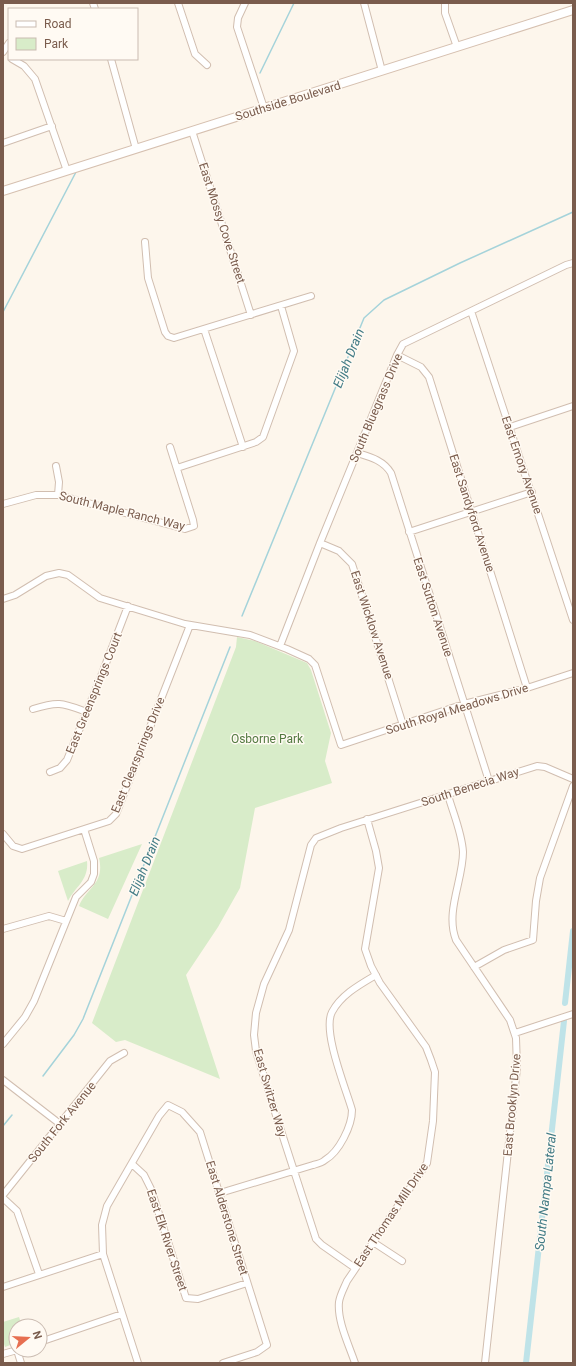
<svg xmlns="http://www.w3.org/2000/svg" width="576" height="1366" viewBox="0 0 576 1366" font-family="Roboto,sans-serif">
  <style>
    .green { fill: #d8ecc9 }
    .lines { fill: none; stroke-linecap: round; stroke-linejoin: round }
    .stream { stroke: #a5d3da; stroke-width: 1.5 }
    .canal { stroke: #bfe3e8; stroke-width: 6 }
    .minor-casing { stroke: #d1beb0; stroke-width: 8 }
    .secondary-casing { stroke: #d6c0b0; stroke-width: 10 }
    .minor { stroke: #fff; stroke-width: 6 }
    .secondary { stroke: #fff; stroke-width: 8 }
    .labels { text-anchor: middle; stroke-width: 3; stroke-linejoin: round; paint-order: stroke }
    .street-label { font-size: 12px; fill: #7a5c4d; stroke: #fffaf3 }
    .park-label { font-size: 12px; fill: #537a41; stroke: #fffaf3 }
    .water-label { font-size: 13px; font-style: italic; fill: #437c86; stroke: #fffaf3 }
  </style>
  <rect width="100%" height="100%" fill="#fdf6ec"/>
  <path class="green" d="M237,637L255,641L307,663L311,670L331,733L325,761L332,783L255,808L240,888L218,927L186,975L220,1079L125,1040L116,1042L92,1023L236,647Z
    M142,844L108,919L79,906C87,887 105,884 99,858Z
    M87,861C89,880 76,886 68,901L58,871Z
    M19,1317L22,1326H16V1343L5,1347L3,1341V1322Z"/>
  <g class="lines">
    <path class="stream" d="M260,73L294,3
      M3,312L76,172
      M242,616L364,318L384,300L460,263L573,212
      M43,1076L74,1035L83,1019L230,647
      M3,1126L12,1115"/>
    <path class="canal" d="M565,1003L573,931
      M526,1363L564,1021"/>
    <g class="minor-casing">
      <path id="minor" d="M93,3L95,9
        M178,3L195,54L207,65
        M245,3L238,18L237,27L264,108
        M364,3L382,71
        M445,3V13L457,47
        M3,52L9,43
        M12,59L24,66L35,79L67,171
        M111,59L136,149
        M192,131L251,315
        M3,143L52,126
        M145,242L148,278L165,332L168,336L174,338L311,296
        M471,311L573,620
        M204,329L243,447
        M397,355L421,367L429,377L527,688
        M510,427L573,406
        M357,453C370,457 383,460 391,473L489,781
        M56,466L59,482L58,495
        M177,468L256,442L263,437L294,351L281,306
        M3,504L36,495H58L185,529L194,526L193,520L170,447
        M409,532L532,492
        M320,543L339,551L352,564L403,725
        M3,599L15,595L46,576L59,573L68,575L100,598L185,624L250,635L287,649L309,659L315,665L341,745L464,704L527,688L573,673
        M280,646L320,543L397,355L403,344L566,265L573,263
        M33,709C59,701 62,703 87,712
        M50,772L60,768L67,760L98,684L128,606
        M448,795C453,813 462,833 463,852C463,880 445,912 456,940L510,1020L516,1038L517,1068L485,1363
        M3,834L13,846L22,849L109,821L116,814L190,625
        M3,929L49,916L66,921
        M474,967L504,950L533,940L536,901L540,878L573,786
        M515,1033L573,1014
        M3,1044L25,1017L34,1001L76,897L91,882L94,874V861L84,829
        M3,1080L60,1124
        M132,1164L144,1175L151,1189L186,1298L198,1299L247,1283
        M220,1193L313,1165C317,1164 322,1163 325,1160C339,1152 352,1126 352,1110C346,1089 322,1031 332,1012C341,995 359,985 376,975
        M3,1195L110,1061L124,1053
        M3,1198L17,1211L39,1274
        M373,1242L402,1261
        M355,1268L322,1245L316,1239L274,1109L256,1051L254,1035L256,1013L264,984L289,930L311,845L316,838L341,828L537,766L545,767L573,779
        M3,1287L103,1254
        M40,1342L122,1314
        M17,1350L21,1363
        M3,1354L17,1350
        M138,1363L103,1254L102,1225L107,1206L159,1116L168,1105L182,1112L200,1132L267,1345L257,1352L223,1363
        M355,1363C349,1345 337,1321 339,1302C340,1295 344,1288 347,1281L427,1163L433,1121L435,1072L431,1060L426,1047L380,983L371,966L365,949L379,868L376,851L367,819"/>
    </g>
    <g class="secondary-casing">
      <path id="secondary" d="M3,191L573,10"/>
    </g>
    <use href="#minor" class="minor"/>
    <use href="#secondary" class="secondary"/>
  </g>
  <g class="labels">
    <g class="street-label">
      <text transform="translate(288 101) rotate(-17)" y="4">Southside Boulevard</text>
      <text transform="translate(222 223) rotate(72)" y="4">East Mossy Cove Street</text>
      <text transform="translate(376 408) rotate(-67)" y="4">South Bluegrass Drive</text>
      <text transform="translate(522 465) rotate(71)" y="4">East Emory Avenue</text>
      <text transform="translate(122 511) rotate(14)" y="4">South Maple Ranch Way</text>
      <text transform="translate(472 513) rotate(72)" y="4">East Sandyford Avenue</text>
      <text transform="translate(433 607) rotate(72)" y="4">East Sutton Avenue</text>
      <text transform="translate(372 625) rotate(72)" y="4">East Wicklow Avenue</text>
      <text transform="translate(94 693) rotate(-68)" y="4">East Greensprings Court</text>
      <text transform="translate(457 709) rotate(-17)" y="4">South Royal Meadows Drive</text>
      <text transform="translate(138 755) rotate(-68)" y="4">East Clearsprings Drive</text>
      <text transform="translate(470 787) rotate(-18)" y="4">South Benecia Way</text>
      <text transform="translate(270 1093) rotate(74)" y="4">East Switzer Way</text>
      <text transform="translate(512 1105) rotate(-85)" y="4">East Brooklyn Drive</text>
      <text transform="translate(62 1122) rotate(-51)" y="4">South Fork Avenue</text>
      <text transform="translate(391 1215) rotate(-56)" y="4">East Thomas Mill Drive</text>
      <text transform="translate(227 1218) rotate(73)" y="4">East Alderstone Street</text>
      <text transform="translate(167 1240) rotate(72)" y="4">East Elk River Street</text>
    </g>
    <g class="park-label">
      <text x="267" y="743">Osborne Park</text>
    </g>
    <g class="water-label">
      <text transform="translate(348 358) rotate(-68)" y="5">Elijah Drain</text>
      <text transform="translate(144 866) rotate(-68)" y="5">Elijah Drain</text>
      <text transform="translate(545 1192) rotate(-84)" y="5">South Nampa Lateral</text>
    </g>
  </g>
  <rect width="576" height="1366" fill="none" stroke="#7a5c4d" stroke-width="8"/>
  <rect x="8" y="8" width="130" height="52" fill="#fffaf3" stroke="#cabbb1"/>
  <rect x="16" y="21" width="20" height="6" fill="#ffffff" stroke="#cabbb1"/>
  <text x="44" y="28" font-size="12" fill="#7a5c4d">Road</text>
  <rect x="16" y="38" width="20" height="12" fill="#d8ecc9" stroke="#cabbb1"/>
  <text x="44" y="48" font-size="12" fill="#7a5c4d">Park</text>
  <g transform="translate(28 1338) rotate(72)"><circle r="19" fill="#fffaf3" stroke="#cabbb1"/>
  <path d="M0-3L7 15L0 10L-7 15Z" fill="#e76f51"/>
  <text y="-6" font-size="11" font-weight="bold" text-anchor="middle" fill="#7a5c4d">N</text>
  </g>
</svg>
